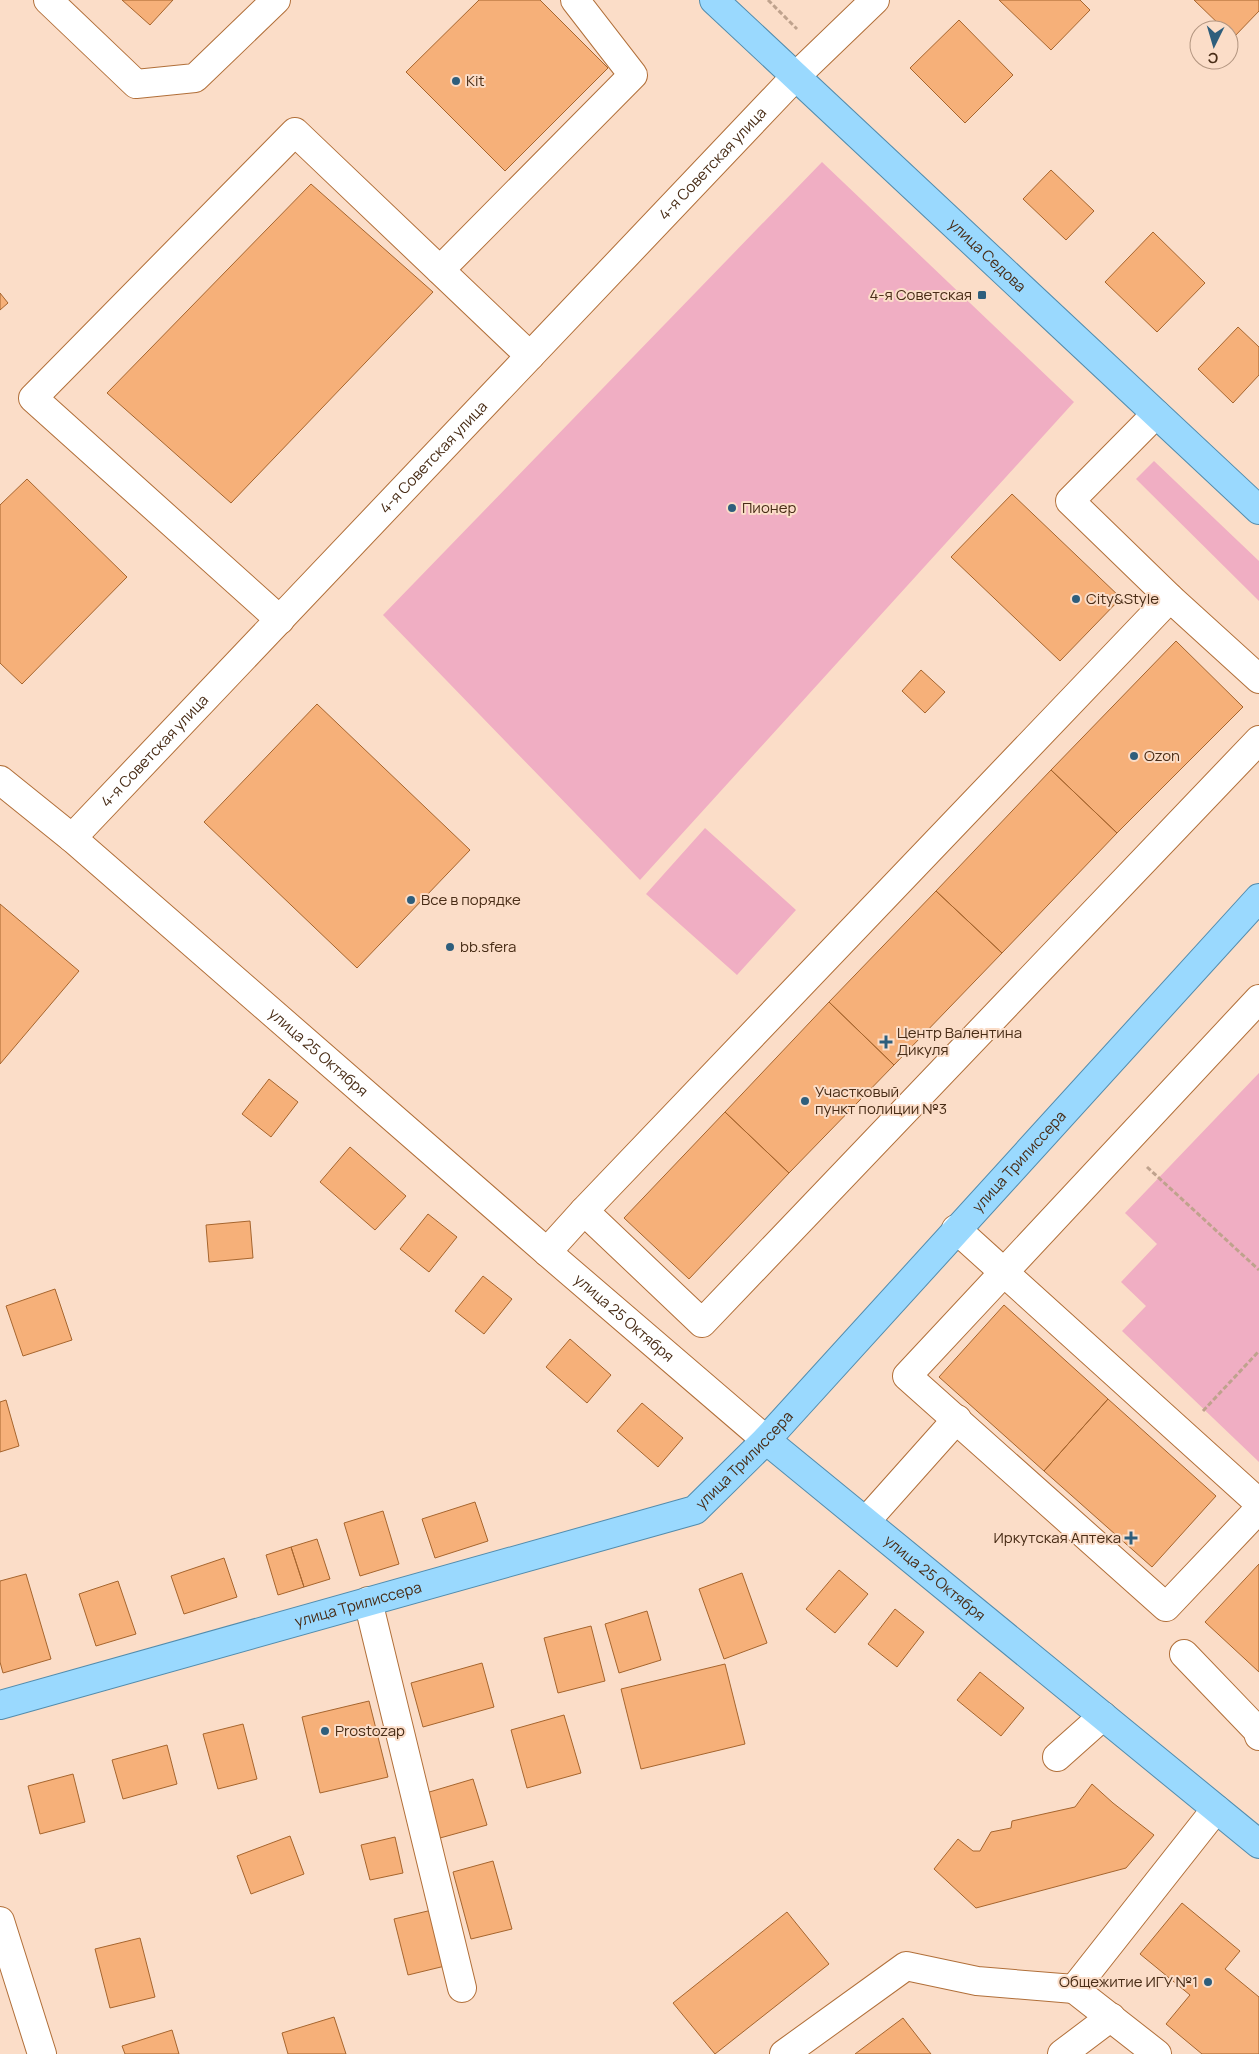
<svg xmlns="http://www.w3.org/2000/svg" width="1259" height="2054" viewBox="0 0 1259 2054" font-family="Manrope,sans-serif">
  <style>
    .green { fill: #f0aec3 }
    .building { fill: #f6b079; stroke: #a6652e }
    .lines { fill: none; stroke-linecap: round; stroke-linejoin: round }
    .minor-casing { stroke: #b16f39; stroke-width: 30 }
    .major-casing { stroke: #528cad; stroke-width: 30 }
    .path { stroke: #bfa28d; stroke-width: 3; stroke-dasharray: 5 2.5; stroke-linecap: butt }
    .minor { stroke: #fff; stroke-width: 28 }
    .major { stroke: #9ad9fe; stroke-width: 28 }
    .poi-dot { fill: #2e5e7c; stroke: #fbddc8; stroke-width: 2 }
    .labels { text-anchor: middle; stroke-width: 4; stroke-linejoin: round; paint-order: stroke }
    .poi-label { font-size: 15px; fill: #482c16; stroke: #fbddc8; text-anchor: start }
    .street-label { font-size: 15px; fill: #482c16; stroke: #fbddc8 }
  </style>
  <rect width="100%" height="100%" fill="#fbddc8"/>
  <path class="green" d="M822,162L1074,402L640,880L383,615Z
    M1154,461L1259,561V601L1136,479Z
    M705,828L796,910L737,975L646,894Z
    M1259,1073V1462L1122,1331L1146,1306L1121,1282L1157,1244L1125,1213Z"/>
  <path class="building" d="M122,0H173L150,25Z
    M479,0H540L608,68L505,171L406,72Z
    M999,0H1080L1090,10L1051,50Z
    M1194,0H1259V11L1233,38L1229,34V30H1225Z
    M959,20L1013,75L965,123L910,68Z
    M1051,170L1094,211L1066,240L1023,199Z
    M311,184L433,292L231,503L107,393Z
    M1153,232L1205,283L1157,332L1105,282Z
    M0,293L8,303L0,310Z
    M1238,327L1259,347V375L1233,403L1198,369Z
    M27,479L127,577L22,684L0,663V505Z
    M1012,494L1121,598L1060,661L951,557Z
    M1176,641L1243,707L1117,833L1051,770Z
    M921,670L945,692L925,713L902,691Z
    M317,704L470,850L357,968L204,822Z
    M1051,770L1117,833L1002,953L936,891Z
    M936,891L1002,953L894,1065L829,1002Z
    M0,904L79,971L0,1064Z
    M829,1002L894,1065L789,1173L725,1112Z
    M269,1079L298,1102L271,1137L242,1114Z
    M725,1112L789,1173L689,1279L624,1218Z
    M350,1147L406,1196L375,1230L320,1182Z
    M428,1214L457,1237L429,1272L400,1249Z
    M250,1221L253,1258L209,1262L206,1225Z
    M483,1276L512,1299L484,1334L455,1311Z
    M55,1289L72,1340L23,1356L6,1306Z
    M1004,1305L1108,1399L1044,1471L939,1377Z
    M570,1339L611,1375L587,1403L546,1367Z
    M1108,1399L1216,1496L1152,1567L1044,1471Z
    M6,1400L19,1446L0,1452V1402Z
    M642,1403L683,1438L658,1467L617,1431Z
    M475,1502L488,1541L435,1558L422,1519Z
    M383,1511L399,1564L360,1576L344,1523Z
    M317,1539L330,1579L304,1587L291,1547Z
    M291,1547L304,1587L278,1595L266,1555Z
    M224,1558L237,1597L184,1614L171,1576Z
    M1259,1564V1672L1205,1622Z
    M839,1570L868,1594L835,1633L806,1609Z
    M742,1573L767,1643L724,1659L699,1589Z
    M26,1574L51,1659L3,1673L0,1662V1581Z
    M118,1581L136,1634L96,1646L79,1594Z
    M895,1609L924,1632L897,1667L868,1644Z
    M647,1611L661,1660L619,1673L605,1624Z
    M591,1626L605,1681L558,1693L544,1638Z
    M482,1663L494,1707L423,1727L411,1683Z
    M725,1664L745,1744L641,1769L621,1689Z
    M980,1672L1024,1708L1001,1736L957,1700Z
    M369,1701L388,1777L320,1793L302,1717Z
    M564,1715L581,1773L527,1788L511,1730Z
    M243,1724L257,1779L218,1789L203,1734Z
    M167,1745L177,1784L123,1799L112,1760Z
    M73,1774L85,1822L40,1834L28,1786Z
    M473,1779L487,1825L440,1838L426,1793Z
    M1092,1784L1113,1803L1154,1835L1126,1868L976,1908L934,1869L958,1839L973,1851H980L991,1832L1011,1828L1012,1821L1075,1807Z
    M290,1836L304,1874L251,1894L237,1856Z
    M395,1837L403,1873L370,1880L361,1845Z
    M493,1861L512,1929L471,1939L453,1872Z
    M1182,1903L1240,1951L1225,1969L1259,1997V2054H1202L1166,2024L1190,1995L1140,1954Z
    M432,1910L445,1966L408,1975L394,1919Z
    M787,1912L829,1964L715,2054L673,2003Z
    M140,1938L155,1997L110,2008L95,1949Z
    M334,2017L346,2054H288L282,2033Z
    M903,2018L931,2054H855Z
    M172,2030L179,2054H125L122,2046Z"/>
  <g class="lines">
    <g class="minor-casing">
      <g id="minor">
        <path d="M48,0L136,84L195,78L276,0"/>
        <path d="M440,270L633,75L575,0"/>
        <path d="M1156,414L1070,501L1170,598L1259,679"/>
        <path d="M1170,598L584,1211L702,1323L1259,740"/>
        <path d="M280,620L33,398L295,132L530,356"/>
        <path id="s1" d="M0,780L72,838L547,1252L766,1440"/>
        <path id="s2" d="M72,838L795,77L875,0"/>
        <path d="M1259,999L907,1376L1166,1607L1259,1509"/>
        <path d="M956,1229L1259,1503"/>
        <path d="M547,1252L584,1211"/>
        <path d="M866,1521L957,1419"/>
        <path d="M368,1601L462,1988"/>
        <path d="M1184,1654L1257,1730L1259,1736"/>
        <path d="M1057,1757L1103,1716"/>
        <path d="M0,1921L42,2054"/>
        <path d="M784,2054L906,1966L977,1981L1074,1989"/>
        <path d="M1062,2054L1111,2017"/>
        <path d="M1157,2054L1074,1989L1216,1809"/>
      </g>
    </g>
    <g class="major-casing">
      <g id="major">
        <path id="s3" d="M714,0L1259,510"/>
        <path id="s4" d="M766,1440L1259,1844"/>
        <path id="s5" d="M0,1705L695,1510L766,1440L1259,898"/>
      </g>
    </g>
    <path class="path" d="M768,0L797,29
      M1147,1167L1259,1270
      M1203,1411L1259,1351"/>
    <use href="#minor" class="minor"/>
    <use href="#major" class="major"/>
  </g>
  <g class="poi-dot">
    <circle cx="456" cy="81" r="5"/>
    <rect x="977" y="290" width="10" height="10" rx="2.5"/>
    <circle cx="732" cy="508" r="5"/>
    <circle cx="1076" cy="599" r="5"/>
    <circle cx="1134" cy="756" r="5"/>
    <circle cx="411" cy="900" r="5"/>
    <circle cx="450" cy="947" r="5"/>
    <path d="M883.5 1034.5h5v5h5v5h-5v5h-5v-5h-5v-5h5z"/>
    <circle cx="805" cy="1101" r="5"/>
    <path d="M1128.5 1530.5h5v5h5v5h-5v5h-5v-5h-5v-5h5z"/>
    <circle cx="325" cy="1731" r="5"/>
    <circle cx="1208" cy="1982" r="5"/>
  </g>
  <g class="labels">
    <g class="poi-label">
      <text x="466" y="86">Kit</text>
      <text x="972" y="300" text-anchor="end">4-я Советская</text>
      <text x="742" y="513">Пионер</text>
      <text x="1086" y="604">City&amp;Style</text>
      <text x="1144" y="761">Ozon</text>
      <text x="421" y="905">Все в порядке</text>
      <text x="460" y="952">bb.sfera</text>
      <text x="897" y="1038">Центр Валентина<tspan x="897" dy="17">Дикуля</tspan></text>
      <text x="815" y="1097">Участковый<tspan x="815" dy="17">пункт полиции №3</tspan></text>
      <text x="1121" y="1543" text-anchor="end">Иркутская Аптека</text>
      <text x="335" y="1736">Prostozap</text>
      <text x="1198" y="1987" text-anchor="end">Общежитие ИГУ №1</text>
    </g>
    <g class="street-label">
      <text dy="5" stroke="none"><textPath href="#s2" startOffset="930">4-я Советская улица</textPath></text>
      <text dy="5" stroke="none"><textPath href="#s3" startOffset="374">улица Седова</textPath></text>
      <text dy="5" stroke="none"><textPath href="#s2" startOffset="525">4-я Советская улица</textPath></text>
      <text dy="5" stroke="none"><textPath href="#s2" startOffset="120">4-я Советская улица</textPath></text>
      <text dy="5" stroke="none"><textPath href="#s1" startOffset="419">улица 25 Октября</textPath></text>
      <text dy="5" stroke="none"><textPath href="#s5" startOffset="1198">улица Трилиссера</textPath></text>
      <text dy="5" stroke="none"><textPath href="#s1" startOffset="824">улица 25 Октября</textPath></text>
      <text dy="5" stroke="none"><textPath href="#s5" startOffset="792">улица Трилиссера</textPath></text>
      <text dy="5" stroke="none"><textPath href="#s4" startOffset="218">улица 25 Октября</textPath></text>
      <text dy="5" stroke="none"><textPath href="#s5" startOffset="372">улица Трилиссера</textPath></text>
    </g>
  </g>
  <g transform="translate(1214 45) rotate(185)"><circle r="24" fill="#fbddc8" stroke="#b39681"/>
  <path d="M0-4L9 19L0 12L-9 19Z" fill="#2e5e7c"/>
  <text y="-8" font-size="14" font-weight="bold" text-anchor="middle" fill="#482c16">С</text>
  </g>
</svg>
